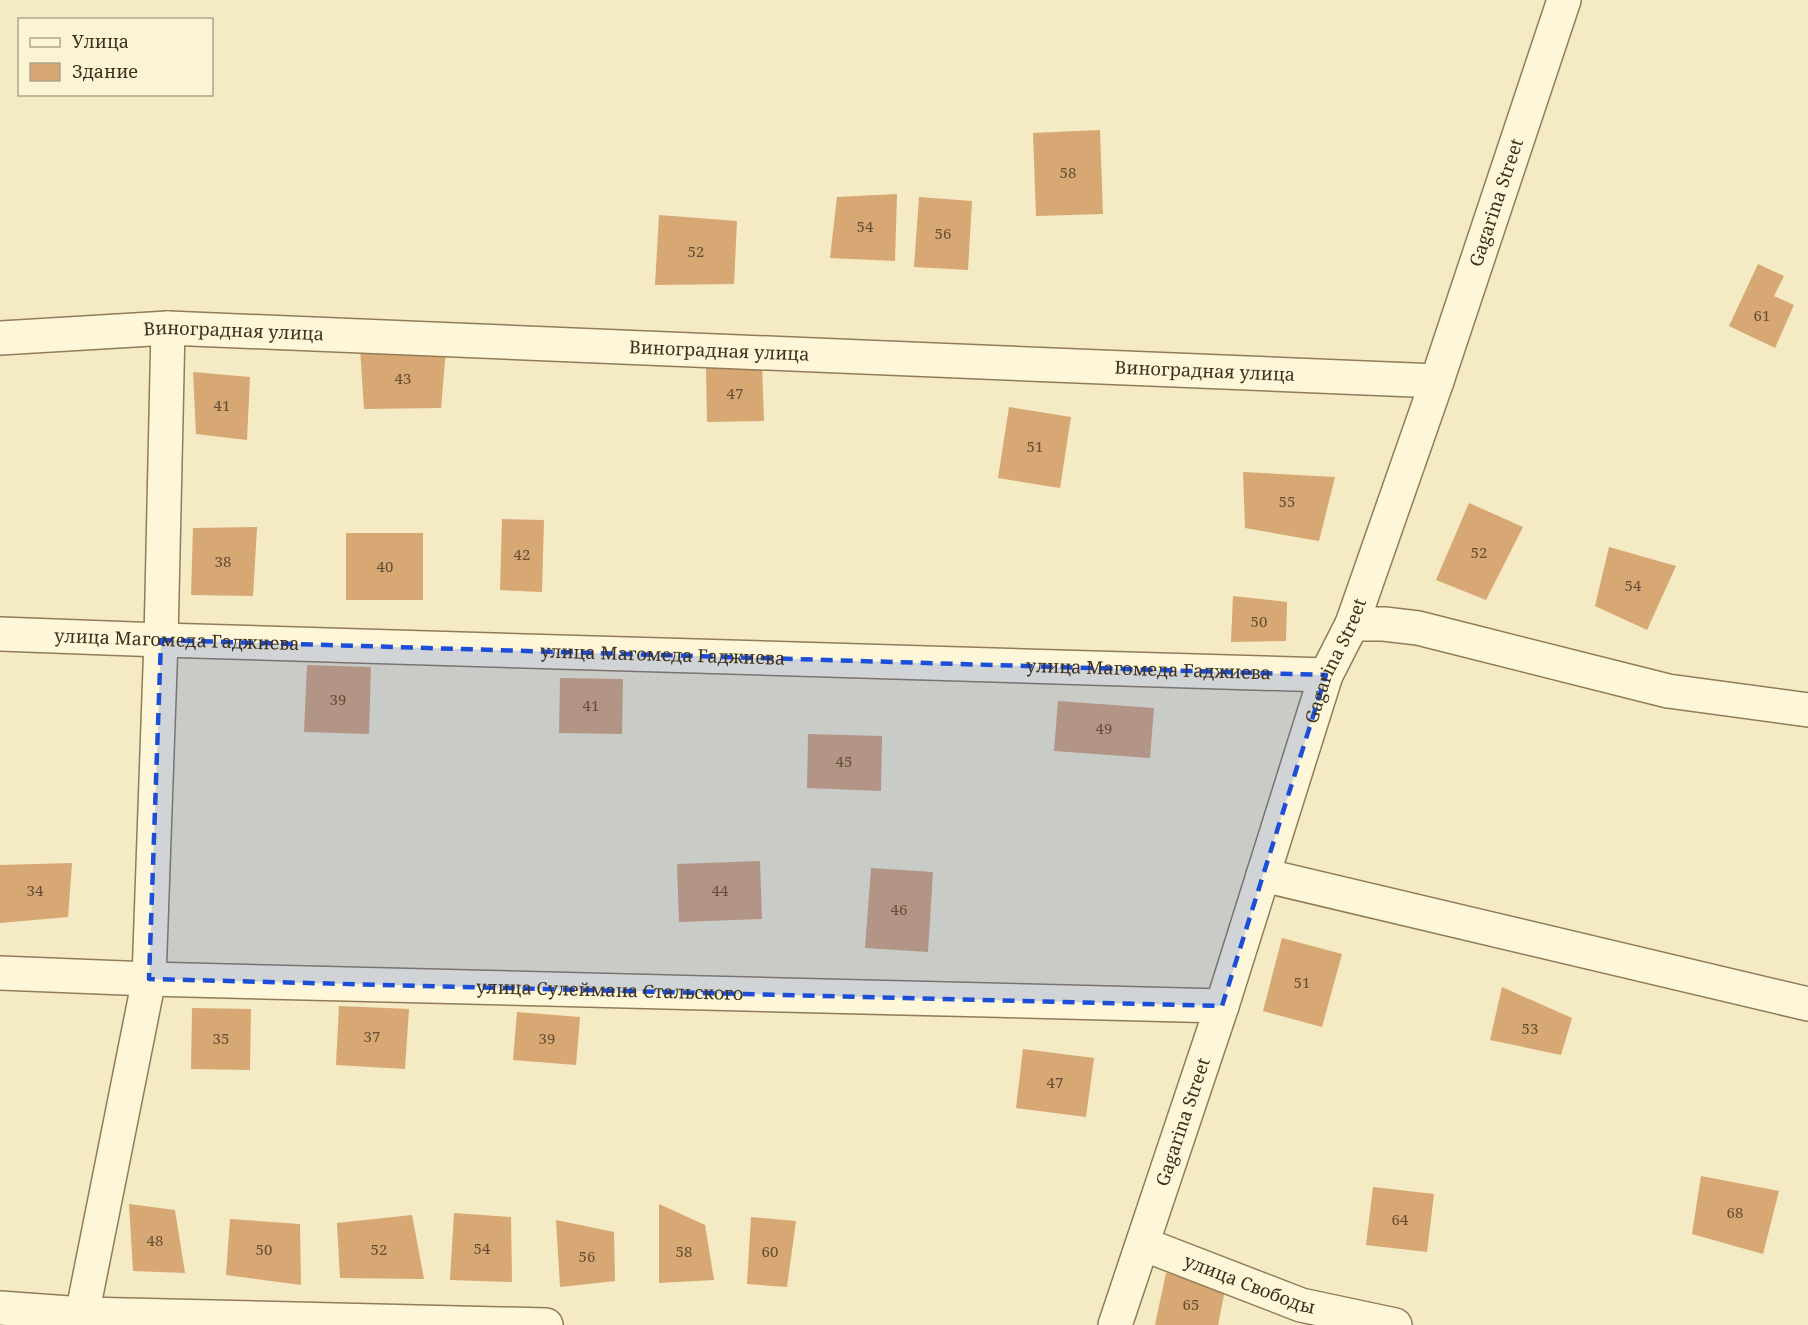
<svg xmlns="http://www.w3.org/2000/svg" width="1808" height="1325" viewBox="0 0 1808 1325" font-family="'Noto Serif',serif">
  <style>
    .building { fill: #d7a774 }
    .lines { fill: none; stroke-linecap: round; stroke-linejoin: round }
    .minor-casing { stroke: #917c57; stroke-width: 36 }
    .minor { stroke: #fdf6d8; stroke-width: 33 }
    .marked { fill: #1d4ed8; fill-opacity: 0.2; stroke: #1d4ed8; stroke-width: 4.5; stroke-dasharray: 12 8; stroke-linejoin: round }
    .labels { text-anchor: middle; stroke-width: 6; stroke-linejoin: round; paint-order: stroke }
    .number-label { font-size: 15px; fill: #654e33 }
    .street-label { font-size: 18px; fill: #3f311d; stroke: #faf3d4 }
  </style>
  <rect width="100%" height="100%" fill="#f4eac3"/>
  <path class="building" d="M1100,130L1103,214L1036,216L1033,133Z
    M897,194L895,261L830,258L837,197Z
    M919,197L972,201L968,270L914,267Z
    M659,215L737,221L734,284L655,285Z
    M1758,264L1784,276L1774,296L1794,305L1775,348L1729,326Z
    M360,348L446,350L441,408L364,409Z
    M762,365L764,421L707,422L706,367Z
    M193,372L250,377L247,440L196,434Z
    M1009,407L1071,417L1060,488L998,478Z
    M1243,472L1335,477L1319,541L1245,528Z
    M1469,503L1523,527L1486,600L1436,580Z
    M502,519L544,520L542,592L500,590Z
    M257,527L253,596L191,595L193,528Z
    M346,533H423V600H346Z
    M1609,547L1676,566L1647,630L1595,606Z
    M1233,596L1287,602L1286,641L1231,642Z
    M307,665L371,667L369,734L304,732Z
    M560,678L623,679L622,734L559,733Z
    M1058,701L1154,708L1150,758L1054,751Z
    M808,734L882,736L881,791L807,788Z
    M760,861L762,919L679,922L677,864Z
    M72,863L68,917L0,923V865Z
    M871,868L933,872L928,952L865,948Z
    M1282,938L1342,954L1322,1027L1263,1011Z
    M1502,987L1572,1018L1561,1055L1490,1040Z
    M339,1006L409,1009L405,1069L336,1065Z
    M192,1008L251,1009L250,1070L191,1069Z
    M517,1012L580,1017L576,1065L513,1060Z
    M1023,1049L1094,1058L1086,1117L1016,1108Z
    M1701,1176L1779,1191L1763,1254L1692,1234Z
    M1373,1187L1434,1194L1427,1252L1366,1245Z
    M129,1204L175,1210L185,1273L133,1271Z
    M659,1204L705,1225L714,1280L659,1283Z
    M454,1213L511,1217L512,1282L450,1280Z
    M412,1215L424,1279L340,1278L337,1223Z
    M751,1217L796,1221L787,1287L747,1284Z
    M230,1219L300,1224L301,1285L226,1275Z
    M556,1220L614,1232L615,1281L560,1287Z
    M1166,1273L1226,1285L1218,1325H1155Z"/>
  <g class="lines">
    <g class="minor-casing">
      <g id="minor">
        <path id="s1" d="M0,338L168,328L1437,381"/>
        <path d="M1352,624H1384L1418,628L1668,691L1808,710"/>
        <path id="s2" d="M0,634L161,640L1326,675"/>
        <path d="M1263,875L1808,1004"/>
        <path id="s3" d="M0,973L149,979L1222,1006"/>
        <path id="s4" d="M1143,1244L1301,1305L1395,1325"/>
        <path d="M0,1308L83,1314L546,1325"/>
        <path d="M80,1325L149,979L161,640L168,328"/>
        <path id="s5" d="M1115,1325L1222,1006L1326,675L1352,624L1437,381L1564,0"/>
      </g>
    </g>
    <use href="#minor" class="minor"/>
  </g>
  <path class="marked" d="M161,640L1326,675L1222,1006L149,979Z"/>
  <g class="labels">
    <g class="number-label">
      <text x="1068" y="178">58</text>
      <text x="865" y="232">54</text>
      <text x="943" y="239">56</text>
      <text x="696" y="257">52</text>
      <text x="1762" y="321">61</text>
      <text x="403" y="384">43</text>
      <text x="735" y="399">47</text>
      <text x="222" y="411">41</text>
      <text x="1035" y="452">51</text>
      <text x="1287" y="507">55</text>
      <text x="1479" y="558">52</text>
      <text x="522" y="560">42</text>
      <text x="223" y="567">38</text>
      <text x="385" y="572">40</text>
      <text x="1633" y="591">54</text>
      <text x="1259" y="627">50</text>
      <text x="338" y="705">39</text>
      <text x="591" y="711">41</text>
      <text x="1104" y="734">49</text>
      <text x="844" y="767">45</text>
      <text x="35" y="896">34</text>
      <text x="720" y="896">44</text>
      <text x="899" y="915">46</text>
      <text x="1302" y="988">51</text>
      <text x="1530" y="1034">53</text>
      <text x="372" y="1042">37</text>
      <text x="221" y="1044">35</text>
      <text x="547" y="1044">39</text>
      <text x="1055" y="1088">47</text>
      <text x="1735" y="1218">68</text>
      <text x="1400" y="1225">64</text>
      <text x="155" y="1246">48</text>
      <text x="482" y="1254">54</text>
      <text x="264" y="1255">50</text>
      <text x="379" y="1255">52</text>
      <text x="684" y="1257">58</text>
      <text x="770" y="1257">60</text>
      <text x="587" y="1262">56</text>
      <text x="1191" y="1310">65</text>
    </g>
    <g class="street-label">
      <text dy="6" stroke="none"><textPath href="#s5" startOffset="1186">Gagarina Street</textPath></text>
      <text dy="6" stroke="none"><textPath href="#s1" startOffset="234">Виноградная улица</textPath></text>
      <text dy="6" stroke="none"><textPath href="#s1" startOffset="720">Виноградная улица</textPath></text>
      <text dy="6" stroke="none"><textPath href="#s1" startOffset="1206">Виноградная улица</textPath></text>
      <text dy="6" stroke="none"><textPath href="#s2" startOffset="177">улица Магомеда Гаджиева</textPath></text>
      <text dy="6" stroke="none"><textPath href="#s2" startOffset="663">улица Магомеда Гаджиева</textPath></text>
      <text dy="6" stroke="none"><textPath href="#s5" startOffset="700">Gagarina Street</textPath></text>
      <text dy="6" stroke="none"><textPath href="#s2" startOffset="1149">улица Магомеда Гаджиева</textPath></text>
      <text dy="6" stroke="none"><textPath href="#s3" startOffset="610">улица Сулеймана Стальского</textPath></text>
      <text dy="6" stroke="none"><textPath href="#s5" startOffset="214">Gagarina Street</textPath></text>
      <text dy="6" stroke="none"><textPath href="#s4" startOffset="114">улица Свободы</textPath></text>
    </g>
  </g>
  <rect x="18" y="18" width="195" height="78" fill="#faf3d4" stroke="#afa58b" stroke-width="1.5"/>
  <rect x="30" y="38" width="30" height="9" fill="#fdf6d8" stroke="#afa58b" stroke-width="1.5"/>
  <text x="72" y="48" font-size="18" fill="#3f311d">Улица</text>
  <rect x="30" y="63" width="30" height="18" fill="#d7a774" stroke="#afa58b" stroke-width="1.5"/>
  <text x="72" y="78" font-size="18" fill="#3f311d">Здание</text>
</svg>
